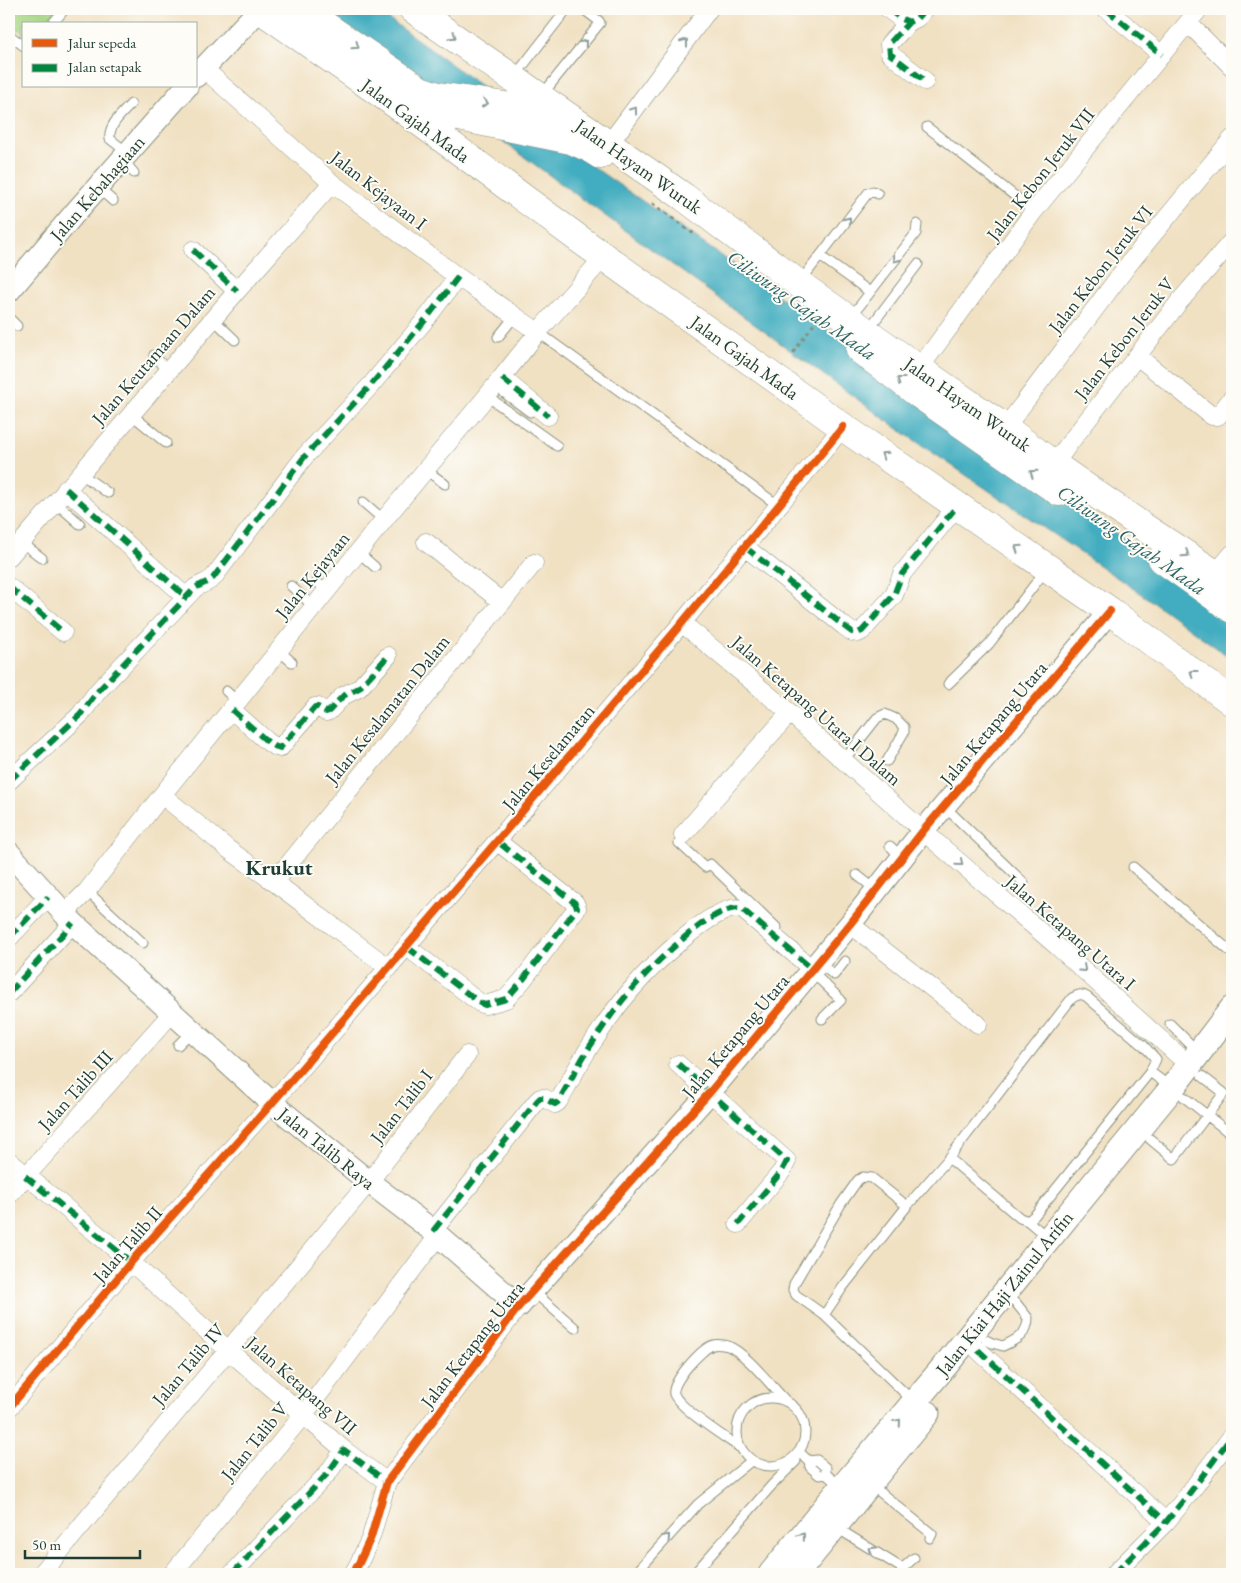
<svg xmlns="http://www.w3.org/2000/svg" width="1241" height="1583" viewBox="0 0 1241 1583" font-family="'EB Garamond',serif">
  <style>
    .green { fill: #a5d482; stroke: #62885b }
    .water { fill: #42adc0; stroke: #30757a }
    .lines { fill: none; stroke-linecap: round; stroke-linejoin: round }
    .service-casing { stroke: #888f7c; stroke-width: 11 }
    .minor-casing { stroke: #888f7c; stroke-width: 19 }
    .tertiary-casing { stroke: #888f7c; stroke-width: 24 }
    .secondary-casing { stroke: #888f7c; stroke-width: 27 }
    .primary-casing { stroke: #888f7c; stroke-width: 29 }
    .path { stroke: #888f7c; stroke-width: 2.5; stroke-dasharray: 4 4; stroke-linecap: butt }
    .service { stroke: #fff; stroke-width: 9 }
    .minor { stroke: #fff; stroke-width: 18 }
    .tertiary { stroke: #fff; stroke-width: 22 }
    .secondary { stroke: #fff; stroke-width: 25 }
    .primary { stroke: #fff; stroke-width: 28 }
    .quiet { stroke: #00873e; stroke-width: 6; stroke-dasharray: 12 6; stroke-linecap: butt }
    .cycleway-casing { stroke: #fdfcf7; stroke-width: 11 }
    .cycleway { stroke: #e8590c; stroke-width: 8 }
    .oneway { stroke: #8f9e9a }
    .labels { text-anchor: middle; stroke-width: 4; stroke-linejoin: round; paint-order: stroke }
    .street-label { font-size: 19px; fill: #1f3d34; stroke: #fdfcf7 }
    .water-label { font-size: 20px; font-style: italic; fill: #2b6465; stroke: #fdfcf7 }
    .quarter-label { font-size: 21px; font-weight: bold; fill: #1f3d34; stroke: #fdfcf7 }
  </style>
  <rect width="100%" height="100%" fill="#fdfcf7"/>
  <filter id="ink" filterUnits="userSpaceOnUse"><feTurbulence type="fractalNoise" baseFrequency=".02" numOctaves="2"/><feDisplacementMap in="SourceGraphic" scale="10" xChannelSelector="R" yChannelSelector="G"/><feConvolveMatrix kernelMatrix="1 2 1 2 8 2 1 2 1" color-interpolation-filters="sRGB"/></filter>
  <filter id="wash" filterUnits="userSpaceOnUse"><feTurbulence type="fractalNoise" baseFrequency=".0096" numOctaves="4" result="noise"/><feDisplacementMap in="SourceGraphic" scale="20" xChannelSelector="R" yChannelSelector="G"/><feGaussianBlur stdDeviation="1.12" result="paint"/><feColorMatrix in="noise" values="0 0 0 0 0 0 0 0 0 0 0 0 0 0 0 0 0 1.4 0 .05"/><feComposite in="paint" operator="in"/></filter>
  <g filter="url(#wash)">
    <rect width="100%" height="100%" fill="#f1e1c3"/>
    <path class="green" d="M9,9H57L43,24H24V34L9,21Z"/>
    <path class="water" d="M321,9H375L582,159L815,321L970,433L1166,567L1232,616V659L1153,602L901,431Z"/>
  </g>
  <g filter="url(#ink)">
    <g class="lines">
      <g class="service-casing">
        <path id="service" d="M52,24L65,9
          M9,35L24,46
          M515,76L567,9
          M542,95L600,23L599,21L583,9
          M927,127L1034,211
          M128,153L110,139C108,125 122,114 131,104
          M123,160L134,173
          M98,188L113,201
          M820,256L870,292
          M800,282L868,193L873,191L878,194
          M851,317L916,233L917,224
          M9,318L17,326
          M213,319L235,340
          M868,330L918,264
          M538,332L779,506
          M498,337L515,316
          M154,355L168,371
          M495,386L530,412
          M487,396L557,446
          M131,414L166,443
          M426,470L445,484
          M80,473L108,493
          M55,502L80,524
          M363,502L384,520
          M21,542L42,558
          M358,552L375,567
          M317,582L327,591
          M291,586L314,607
          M279,651L292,662
          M948,684L989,644L1045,571
          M226,691L238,702
          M844,760L877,718L885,714L896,719L904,727V732L887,761
          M945,807L1024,883
          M683,835L679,843L705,867L710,864L777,928
          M890,846L902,858
          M1133,867L1232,953
          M857,875L876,890
          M87,891L143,943
          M818,962L834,975L845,961
          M811,971L841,1000L822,1019
          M1170,1024L1198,1052
          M178,1045L192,1031
          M1184,1097L1232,1135
          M1150,1139L1174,1159L1224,1093L1202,1076
          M949,1158L1020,1218L1028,1221L1035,1215L1150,1072
          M1028,1221L1048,1238
          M534,1292L575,1328
          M824,1315L796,1295L793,1290L794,1284L841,1204L858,1180L863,1177L872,1178L907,1206
          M986,1340L992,1343L1003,1346C1016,1340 1028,1334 1028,1318L1016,1303
          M737 1432a34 34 0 1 1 68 0a34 34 0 1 1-68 0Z
          M914,1402L824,1315L843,1287L907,1206L949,1158L1072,998C1078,995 1081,993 1087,997L1144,1046L1156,1059L1150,1072L1172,1088
          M739,1447C726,1438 679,1408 674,1394C671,1382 702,1348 713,1345C717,1344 725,1345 728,1346C746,1353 772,1387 786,1401
          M799,1452L809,1461L810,1467L819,1475L826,1474L840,1486
          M809,1461L817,1460L826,1468V1474
          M870,1484L932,1534L930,1538
          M837,1528L900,1567H904L914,1558
          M635,1574L698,1504L751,1461
          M694,1574L772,1485L796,1461"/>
      </g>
      <g class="minor-casing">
        <path id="minor" d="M888,9L900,18L909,22
          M925,9L917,18L909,22L889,44L890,54L925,81
          M1106,9L1162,55
          M1188,23L1232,67
          M203,68L332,183L458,277L538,332
          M609,144L709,9
          M193,250L237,291
          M1137,356L1212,416H1218L1232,398
          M919,369L1034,211L1199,9
          M502,378L548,416
          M1005,428L1131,261L1232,139
          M1054,465L1068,445L1179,302L1232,241
          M66,489L186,597
          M426,542L502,602
          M745,547L844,626L852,632L858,633L862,631L894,595L902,574L957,506
          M9,557L237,291L332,183
          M1216,573L1232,554
          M9,587L63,632
          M682,623L790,713L923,831L1057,946L1190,1066
          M232,710L268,742L274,746L280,748L315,707H318L326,712L329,711L343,696L359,688L388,656
          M9,781L80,715L98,691L195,588C201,584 207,583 213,578L305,456L371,385L426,319L458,277
          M162,795L228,849L274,882L389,968
          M683,835L754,753L790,713
          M274,882L534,563
          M64,914L87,891L162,795L388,515L487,396L538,332L596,266
          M850,924L978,1024
          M9,938L48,897
          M407,947L480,1003L485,1005L506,999L522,981L577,908L575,903L497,841
          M9,993L73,923
          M678,1064L787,1161L782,1171L738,1224
          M9,1161L131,1262L228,1350L344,1450L387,1482
          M9,1195L172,1013
          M433,1231L537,1101L540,1098H544L555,1104L558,1102C571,1080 582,1057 597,1036C607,1020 619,1004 631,990C648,970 716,900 742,909L812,969
          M978,1350L1166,1522
          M9,1408L131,1262L272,1103L497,841L682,623L843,427
          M41,1574L369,1182L467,1055
          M172,1574L304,1414L438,1236
          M232,1574L315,1487L328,1473L344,1450
          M353,1574L359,1563L371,1537L387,1482L519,1306
          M1114,1574L1166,1522L1188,1495L1232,1436"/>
      </g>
      <g class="tertiary-casing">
        <path id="tertiary" d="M196,76L260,9
          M9,291L74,214L187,86
          M9,853L73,923L272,1103L369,1182L433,1231L519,1306L710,1092L850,924L923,831L1110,611"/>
      </g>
      <g class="secondary-casing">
        <path id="secondary" d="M771,1574L829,1503L949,1361L1172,1088L1232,1009
          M796,1574L927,1413"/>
      </g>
      <g class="primary-casing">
        <path id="primary" d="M260,9L390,100L579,239L843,427L1110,611L1232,702
          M301,9L420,90L438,96L532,110L560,118
          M413,9L684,197L799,284L919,369L1005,428L1054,465L1148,530L1232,585
          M405,106L571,140L589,148L600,155
          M860,350L920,395L1059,492
          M1162,559L1232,609"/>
      </g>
      <path class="path" d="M652,203L692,233L695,230
        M793,353L815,322"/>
      <use href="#service" class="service"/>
      <use href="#minor" class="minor"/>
      <use href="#tertiary" class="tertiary"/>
      <use href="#secondary" class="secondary"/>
      <use href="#primary" class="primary"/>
      <path class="quiet" d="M888,9L900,18L909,22
        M925,9L917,18L909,22L889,44L890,54L925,81
        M1106,9L1162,55
        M193,250L237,291
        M502,378L548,416
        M66,489L186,597
        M745,547L844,626L852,632L858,633L862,631L894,595L902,574L957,506
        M9,587L63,632
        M232,710L268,742L274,746L280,748L315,707H318L326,712L329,711L343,696L359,688L388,656
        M9,781L80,715L98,691L195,588C201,584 207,583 213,578L305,456L371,385L426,319L458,277
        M9,938L48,897
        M407,947L480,1003L485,1005L506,999L522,981L577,908L575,903L497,841
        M9,993L73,923
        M678,1064L787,1161L782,1171L738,1224
        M25,1176L131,1262
        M433,1231L537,1101L540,1098H544L555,1104L558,1102C571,1080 582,1057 597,1036C607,1020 619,1004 631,990C648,970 716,900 742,909L812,969
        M978,1350L1166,1522
        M232,1574L315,1487L328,1473L344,1450L387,1482L386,1486
        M1114,1574L1166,1522L1188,1495L1232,1436"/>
      <g class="cycleway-casing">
        <path id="cycleway" d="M9,1408L131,1262L272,1103L497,841L682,623L843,427
          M353,1574L359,1563L371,1537L387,1482L519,1306L710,1092L850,924L923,831L1110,611"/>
      </g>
      <use href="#cycleway" class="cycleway"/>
    </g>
    <defs><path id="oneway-chevron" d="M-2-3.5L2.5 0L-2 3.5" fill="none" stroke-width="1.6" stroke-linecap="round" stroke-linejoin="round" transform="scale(1.25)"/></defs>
    <g class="oneway">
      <use href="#oneway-chevron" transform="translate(453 36) rotate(35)"/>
      <use href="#oneway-chevron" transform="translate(685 42) rotate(-53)"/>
      <use href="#oneway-chevron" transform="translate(584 43) rotate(-51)"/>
      <use href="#oneway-chevron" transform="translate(356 46) rotate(35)"/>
      <use href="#oneway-chevron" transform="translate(485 103) rotate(9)"/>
      <use href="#oneway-chevron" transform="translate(634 110) rotate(-54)"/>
      <use href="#oneway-chevron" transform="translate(848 220) rotate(-52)"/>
      <use href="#oneway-chevron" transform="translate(896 259) rotate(128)"/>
      <use href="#oneway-chevron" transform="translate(900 380) rotate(-143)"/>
      <use href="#oneway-chevron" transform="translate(884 455) rotate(-145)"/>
      <use href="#oneway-chevron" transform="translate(1033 473) rotate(-145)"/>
      <use href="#oneway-chevron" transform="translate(1018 548) rotate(-145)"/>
      <use href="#oneway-chevron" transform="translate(1186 554) rotate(33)"/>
      <use href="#oneway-chevron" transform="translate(1193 673) rotate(-143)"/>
      <use href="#oneway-chevron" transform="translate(960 863) rotate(41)"/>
      <use href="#oneway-chevron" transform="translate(1083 969) rotate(42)"/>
      <use href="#oneway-chevron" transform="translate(898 1422) rotate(-50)"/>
      <use href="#oneway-chevron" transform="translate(802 1536) rotate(-51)"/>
      <use href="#oneway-chevron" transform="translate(667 1537) rotate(-49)"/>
      <use href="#oneway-chevron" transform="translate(872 1550) rotate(-148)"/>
    </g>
  </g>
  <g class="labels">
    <g class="street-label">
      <text transform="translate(416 120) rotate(36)" y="7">Jalan Gajah Mada</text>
      <text transform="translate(639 166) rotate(35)" y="7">Jalan Hayam Wuruk</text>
      <text transform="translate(1040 174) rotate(-52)" y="7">Jalan Kebon Jeruk VII</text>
      <text transform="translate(97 188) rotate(-49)" y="7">Jalan Kebahagiaan</text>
      <text transform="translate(379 190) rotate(38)" y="7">Jalan Kejayaan I</text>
      <text transform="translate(1100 269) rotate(-52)" y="7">Jalan Kebon Jeruk VI</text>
      <text transform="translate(1124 338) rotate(-52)" y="7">Jalan Kebon Jeruk V</text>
      <text transform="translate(153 355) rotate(-49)" y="7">Jalan Keutamaan Dalam</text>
      <text transform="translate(745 357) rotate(36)" y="7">Jalan Gajah Mada</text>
      <text transform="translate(968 404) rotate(35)" y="7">Jalan Hayam Wuruk</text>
      <text transform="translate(312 575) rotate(-51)" y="7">Jalan Kejayaan</text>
      <text transform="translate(387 709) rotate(-51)" y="7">Jalan Kesalamatan Dalam</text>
      <text transform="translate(817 710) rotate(41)" y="7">Jalan Ketapang Utara I Dalam</text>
      <text transform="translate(993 723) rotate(-50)" y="7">Jalan Ketapang Utara</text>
      <text transform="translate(548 757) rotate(-50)" y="7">Jalan Keselamatan</text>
      <text transform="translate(1071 932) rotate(41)" y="7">Jalan Ketapang Utara I</text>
      <text transform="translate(735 1036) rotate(-50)" y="7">Jalan Ketapang Utara</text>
      <text transform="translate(75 1090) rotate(-48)" y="7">Jalan Talib III</text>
      <text transform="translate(401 1106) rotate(-52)" y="7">Jalan Talib I</text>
      <text transform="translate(327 1148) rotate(39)" y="7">Jalan Talib Raya</text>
      <text transform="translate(127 1244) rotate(-49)" y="7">Jalan Talib II</text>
      <text transform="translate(1004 1293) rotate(-51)" y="7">Jalan Kiai Haji Zainul Arifin</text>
      <text transform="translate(472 1344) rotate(-52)" y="7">Jalan Ketapang Utara</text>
      <text transform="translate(188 1364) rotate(-50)" y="7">Jalan Talib IV</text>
      <text transform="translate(302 1385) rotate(41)" y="7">Jalan Ketapang VII</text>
      <text transform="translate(254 1441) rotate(-51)" y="7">Jalan Talib V</text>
    </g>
    <g class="water-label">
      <text transform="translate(802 305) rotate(35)" y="7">Ciliwung Gajah Mada</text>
      <text transform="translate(1132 540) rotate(35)" y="7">Ciliwung Gajah Mada</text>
    </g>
    <g class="quarter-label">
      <text x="279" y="875">Krukut</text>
    </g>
  </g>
  <rect width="1241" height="1583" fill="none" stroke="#fdfcf7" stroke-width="30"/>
  <rect x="22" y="22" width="175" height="65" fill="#fdfcf7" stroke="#a4b0a9"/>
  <rect x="32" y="39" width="25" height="8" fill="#e8590c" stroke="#a4b0a9"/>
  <text x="68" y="48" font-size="15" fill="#1f3d34">Jalur sepeda</text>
  <rect x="32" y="64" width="25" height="8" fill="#00873e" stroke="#a4b0a9"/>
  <text x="68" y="72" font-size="15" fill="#1f3d34">Jalan setapak</text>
  <path d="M25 1550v8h115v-8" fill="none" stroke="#1f3d34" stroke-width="2.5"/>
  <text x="32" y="1550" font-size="15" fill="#1f3d34" stroke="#fdfcf7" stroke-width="4" paint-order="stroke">50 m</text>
</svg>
